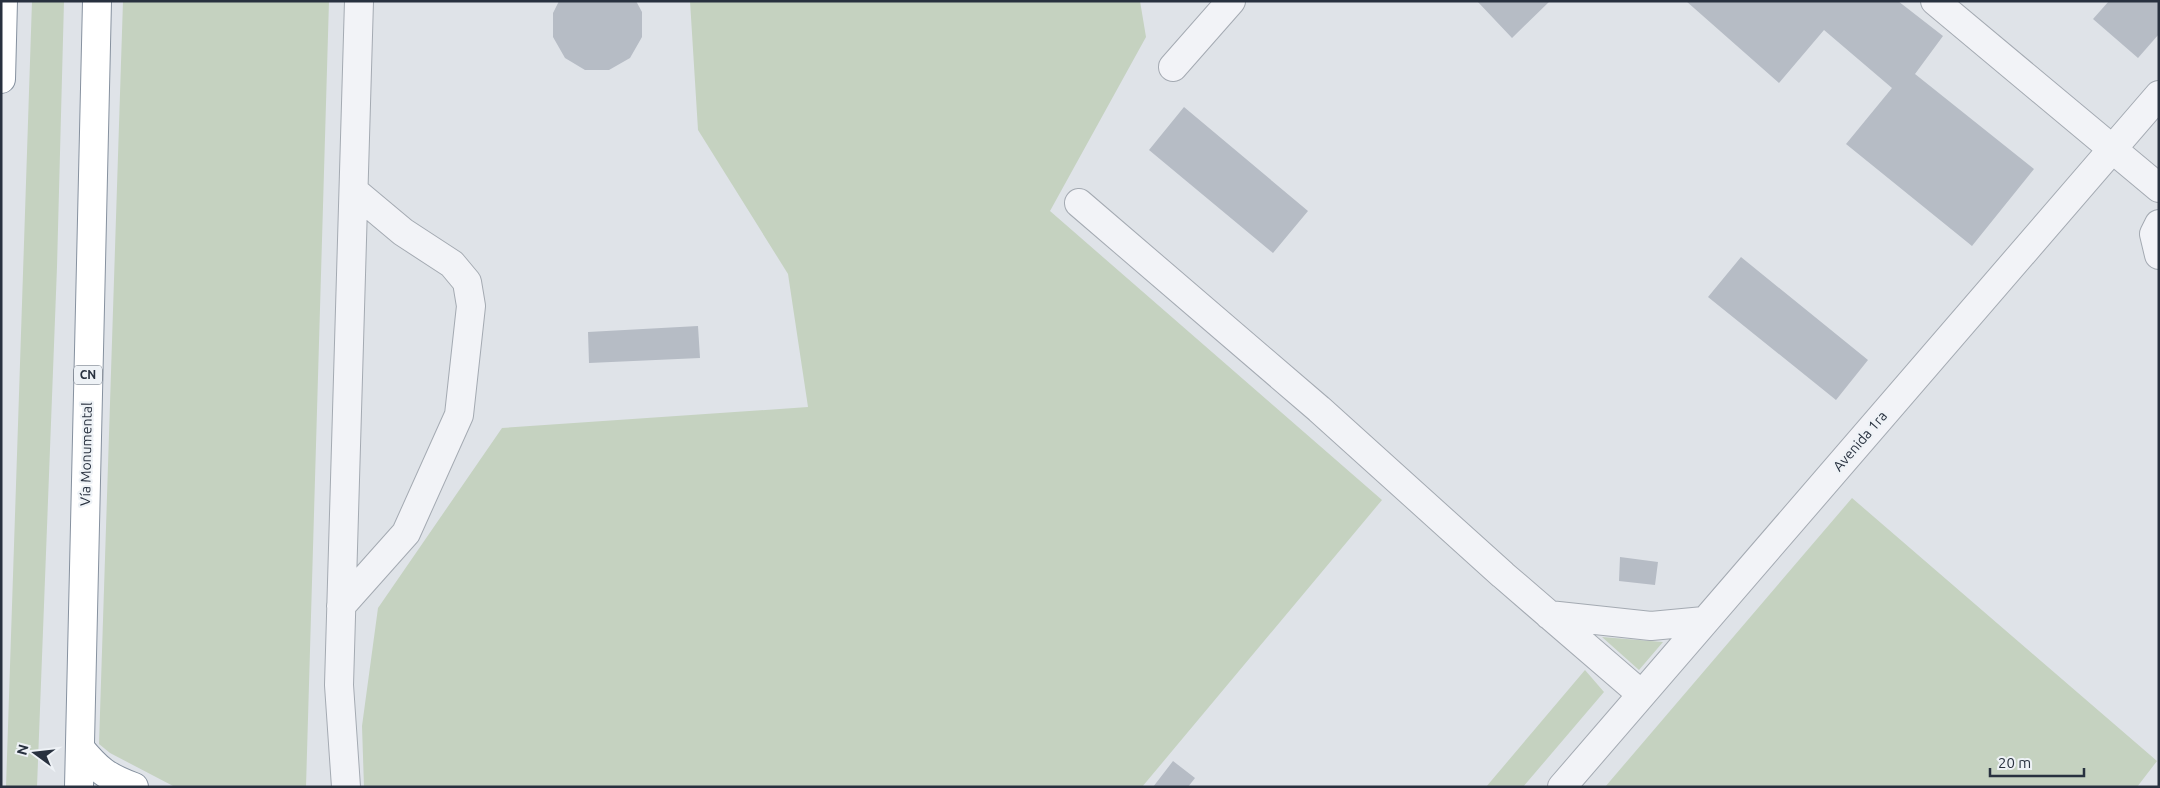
<svg xmlns="http://www.w3.org/2000/svg" width="2160" height="788" viewBox="0 0 2160 788" font-family="Ubuntu,sans-serif">
  <style>
    .green { fill: #c5d2c0 }
    .building { fill: #b6bcc5 }
    .lines { fill: none; stroke-linecap: round; stroke-linejoin: round }
    .minor-casing { stroke: #a4aab2; stroke-width: 30 }
    .highway-casing { stroke: #86919f; stroke-width: 30 }
    .minor { stroke: #f2f3f7; stroke-width: 28 }
    .highway { stroke: #fff; stroke-width: 28 }
    .labels { text-anchor: middle; stroke-width: 4.5; stroke-linejoin: round; paint-order: stroke }
    .shield { fill: #eef2f6; stroke: #636b76; stroke-width: 1 }
    .shield-label { font-size: 12px; font-weight: bold; fill: #28313f }
    .street-label { font-size: 14px; fill: #28313f; stroke: #eef2f6 }
  </style>
  <rect width="100%" height="100%" fill="#dfe3e8"/>
  <path class="green" d="M32,1H64L57,267L37,787H6Z
    M123,1H329L306,787H175L110,753L99,744Z
    M690,1H1140L1146,37L1050,211L1382,500L1142,787H364L362,726L378,608L502,428L808,407L788,274L698,130Z
    M1852,498L2157,761L2137,787H1605Z
    M1602,637L1663,642L1639,670Z
    M1585,670L1604,692L1523,787H1486Z"/>
  <path class="building" d="M559,1H636L642,12V37L630,58L609,70H585L565,58L553,37V13Z
    M1477,1H1550L1512,38Z
    M1686,1H1898L1943,36L1915,74L2034,169L1972,246L1846,144L1892,88L1824,30L1779,83Z
    M2109,1H2159V34L2138,58L2093,19Z
    M1184,107L1308,211L1273,253L1149,150Z
    M1741,257L1868,360L1836,400L1708,297Z
    M698,326L700,358L589,363L588,332Z
    M1620,557L1658,562L1655,585L1619,581Z
    M1173,761L1195,778L1188,787H1153Z"/>
  <g class="lines">
    <g class="minor-casing">
      <path id="minor" d="M1935,1L2159,188
        M1173,67L1231,1
        M1079,203L1319,409L1503,575L1641,694
        M2159,224L2154,234L2159,255
        M341,606L406,533L459,415L471,306L467,282L452,264L403,232L354,191
        M1549,615L1651,626L1704,621
        M346,787L339,685L359,1
        M1562,787L2159,95"/>
    </g>
    <g class="highway-casing">
      <path id="highway" d="M1,79L3,1
        M80,748C98,770 107,777 134,787
        M79,787L97,1"/>
    </g>
    <use href="#minor" class="minor"/>
    <use href="#highway" class="highway"/>
  </g>
  <g class="labels">
    <rect class="shield" x="74" y="365.5" width="28" height="19" rx="4"/>
    <g class="shield-label">
      <text x="88" y="379">CN</text>
    </g>
    <g class="street-label">
      <text transform="translate(1860 441) rotate(-49)" y="5">Avenida 1ra</text>
      <text transform="translate(86 454) rotate(-89)" y="5">Vía Monumental</text>
    </g>
  </g>
  <rect width="2160" height="788" fill="none" stroke="#28313f" stroke-width="5"/>
  <g transform="translate(35 753) rotate(285)" stroke="#eef2f6" stroke-width="4" paint-order="stroke">
  <path d="M0-4L9 19L0 12L-9 19Z" fill="#28313f"/>
  <text y="-8" font-size="14" font-weight="bold" text-anchor="middle" fill="#28313f">N</text>
  </g>
  <path d="M1990 768v8h94v-8" fill="none" stroke="#28313f" stroke-width="2.5"/>
  <text x="1998" y="768" font-size="15" fill="#28313f" stroke="#eef2f6" stroke-width="4" paint-order="stroke">20 m</text>
</svg>
